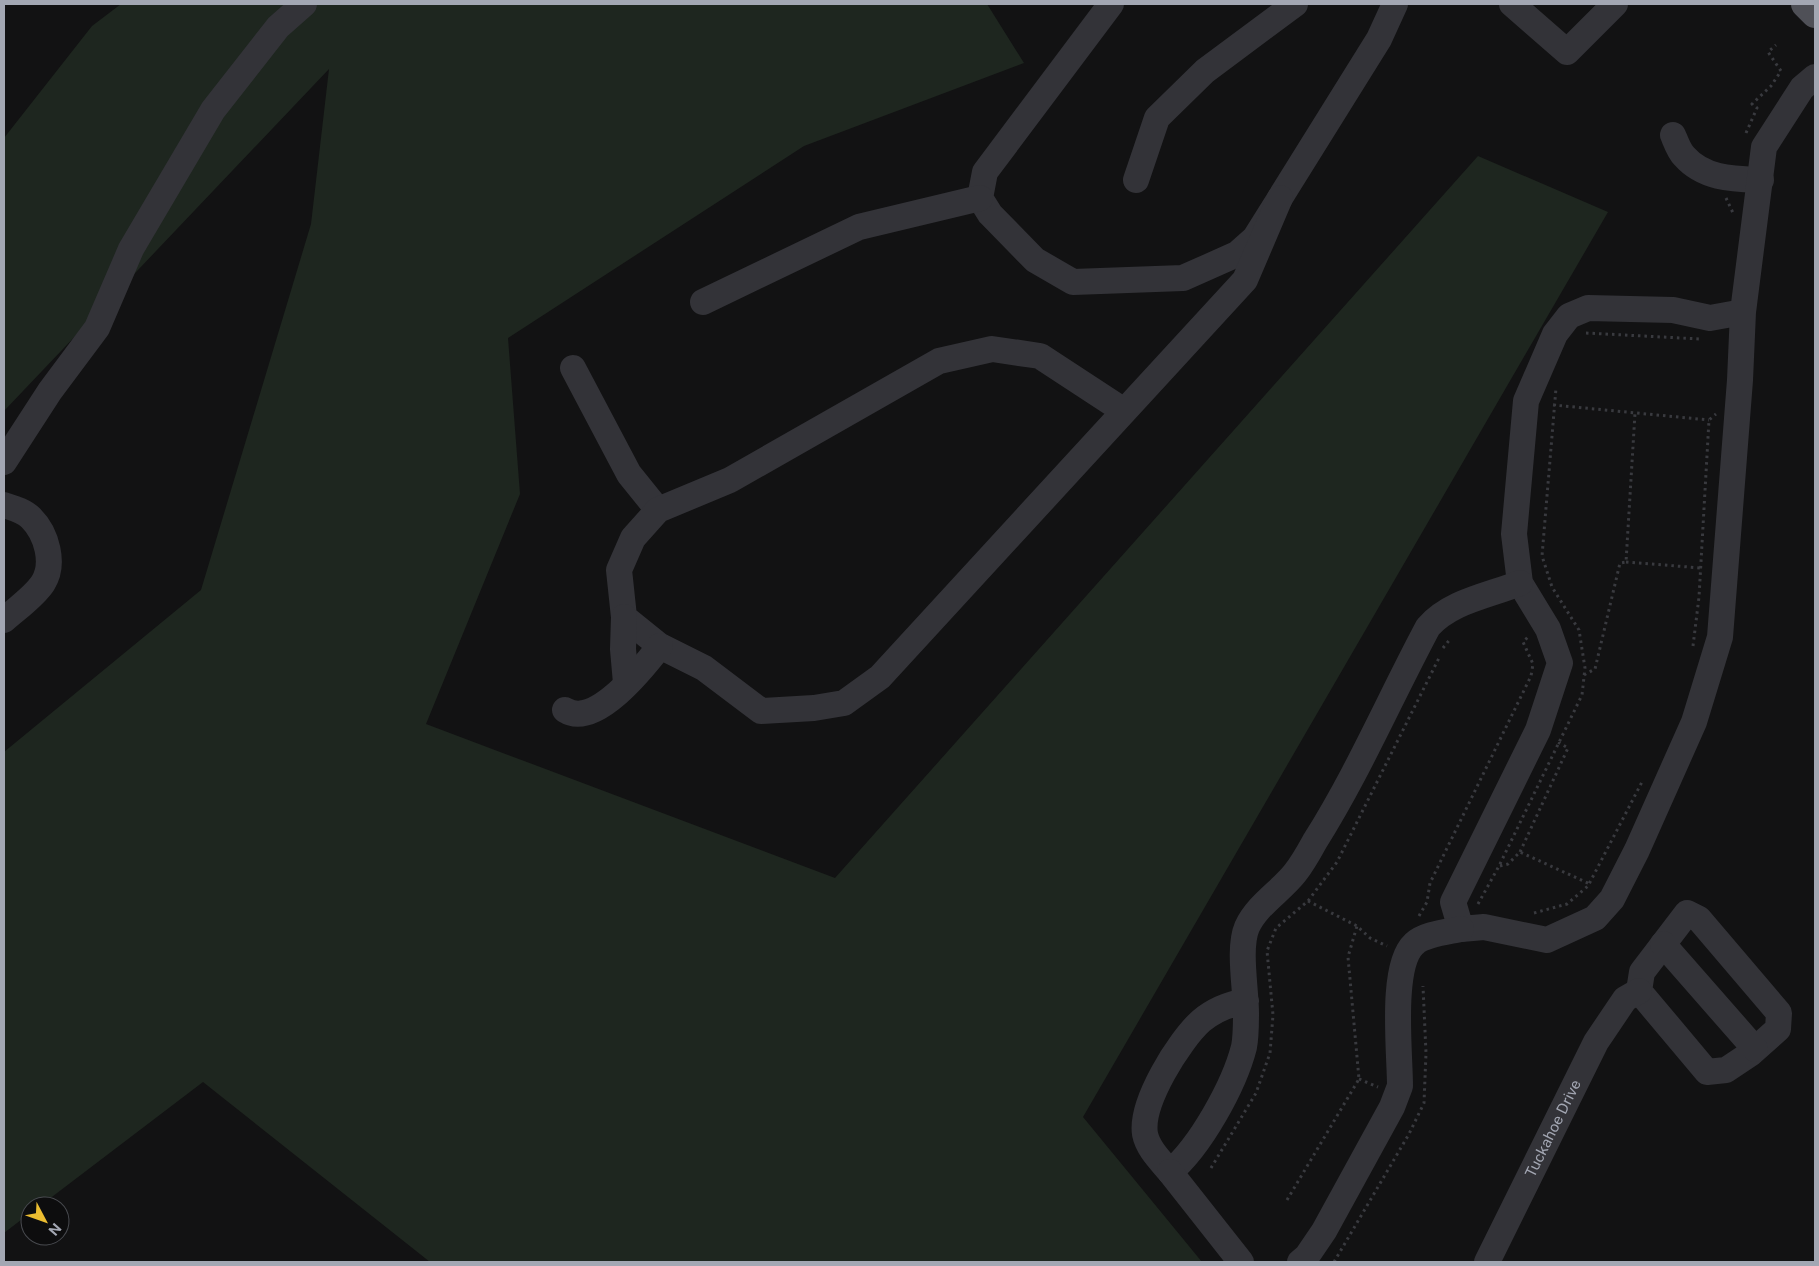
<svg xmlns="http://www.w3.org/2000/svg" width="1819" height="1266" viewBox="0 0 1819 1266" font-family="'Public Sans',sans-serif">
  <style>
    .green { fill: #1e261f }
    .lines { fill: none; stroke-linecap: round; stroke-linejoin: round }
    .path { stroke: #393a3f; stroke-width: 3; stroke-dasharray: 2.5 4; stroke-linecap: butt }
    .minor { stroke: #333338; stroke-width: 26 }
    .major { stroke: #4f5057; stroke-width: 28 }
    .labels { text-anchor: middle; stroke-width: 5; stroke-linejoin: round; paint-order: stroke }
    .street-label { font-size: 15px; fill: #a3a7b3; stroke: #0d0d0e }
  </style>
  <rect width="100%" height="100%" fill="#121213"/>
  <path class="green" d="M121,4H987L1024,63L804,146L508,338L520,494L426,724L835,878L1478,156L1608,212L1083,1117L1202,1262H430L203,1082L40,1206H30V1213L4,1233V752L201,590L311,224L329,69L4,411V138L92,26Z"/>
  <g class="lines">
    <path class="path" d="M1746,133L1757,108L1752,104L1771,86L1781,71L1768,52L1776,45
      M1726,198L1734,215
      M1586,333L1700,339
      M1553,405L1709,420
      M1626,562L1701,568
      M1693,646L1699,597L1709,420L1716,414
      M1443,648L1451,638
      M1584,675L1595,669L1620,563L1626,562L1635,413
      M1520,852L1568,748L1558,742
      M1500,866L1508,864L1520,852L1590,884
      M1308,901L1357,926L1370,938L1387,946
      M1478,904L1499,866L1582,695L1585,668L1579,630L1552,587L1542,556L1556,388
      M1534,913L1567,904L1588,886L1643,780
      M1419,916L1427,902L1430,883L1531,676L1533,664L1523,642L1528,637
      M1359,1079L1378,1087
      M1211,1168L1256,1093L1270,1053L1273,1015L1267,951L1276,928L1308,901L1337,862L1440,656
      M1287,1200L1359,1079L1348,957L1357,926
      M1334,1262L1409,1134L1424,1103L1426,1053L1423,986"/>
    <g class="minor">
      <path d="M1111,4L985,172L980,198L990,214L1035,260L1073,282L1183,278L1237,254L1255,238L1379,39L1395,4"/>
      <path d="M1512,4L1567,52L1615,4"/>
      <path d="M1673,135C1676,142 1679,151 1684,156C1704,179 1734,179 1761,180"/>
      <path d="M1136,180L1157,118L1205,71L1295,4"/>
      <path d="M703,302L859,227L980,198"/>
      <path d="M1743,312L1740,380L1720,637L1694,722L1637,850L1612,899L1595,918L1547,940L1484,927L1461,929L1453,902L1538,730L1560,663L1548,629L1520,583L1514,534L1526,401L1555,334L1569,316L1588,308L1673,310L1710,318L1743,312L1764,147L1802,88L1815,77"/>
      <path d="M573,368L629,474L658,510"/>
      <path d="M1124,411L1040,356L992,349L939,361L730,480L658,510L633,538L619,570L624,617L660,646L704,668L761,711L814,708L844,703L880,677L1245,280L1280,198"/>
      <path d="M4,462L50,391L97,328L131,249L213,110L278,27L304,4"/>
      <path d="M4,505C13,508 24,511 31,518C47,534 55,564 43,583C34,597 16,609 4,620"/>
      <path d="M624,617L623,649L626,683"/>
      <path d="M565,710C595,729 643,668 660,646"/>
      <path d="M1687,913L1699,919L1779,1013L1778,1029L1750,1054L1726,1070L1707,1072L1639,991L1642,972Z"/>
      <path d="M1663,944L1755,1049"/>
      <path d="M1246,1001C1229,1004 1215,1009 1201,1021C1179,1041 1140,1103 1145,1134C1148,1149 1161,1161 1170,1172C1200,1147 1234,1086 1244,1047C1246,1037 1246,1024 1246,1013C1246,989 1238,948 1247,927C1257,905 1281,891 1295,873C1303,863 1309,852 1315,841C1358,773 1390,698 1428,627C1451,601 1488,596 1520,583"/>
      <path d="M1170,1172L1241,1262"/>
      <path d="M1300,1262L1307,1256L1324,1231L1392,1107L1400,1086C1400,1053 1390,966 1414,944C1424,934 1447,932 1461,929"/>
      <path id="s1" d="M1487,1262L1596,1042L1625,999L1639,991"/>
    </g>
    <path class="major" d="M1805,4L1815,14"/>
  </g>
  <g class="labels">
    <g class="street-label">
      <text dy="5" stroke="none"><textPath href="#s1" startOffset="149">Tuckahoe Drive</textPath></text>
    </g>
  </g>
  <rect width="1819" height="1266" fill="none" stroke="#a3a7b3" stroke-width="10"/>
  <g transform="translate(45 1221) rotate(131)"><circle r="24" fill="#0d0d0e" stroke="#494b50"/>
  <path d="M0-4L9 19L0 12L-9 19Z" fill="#ebbd31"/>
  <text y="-8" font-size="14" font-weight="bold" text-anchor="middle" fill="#a3a7b3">N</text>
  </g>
</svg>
